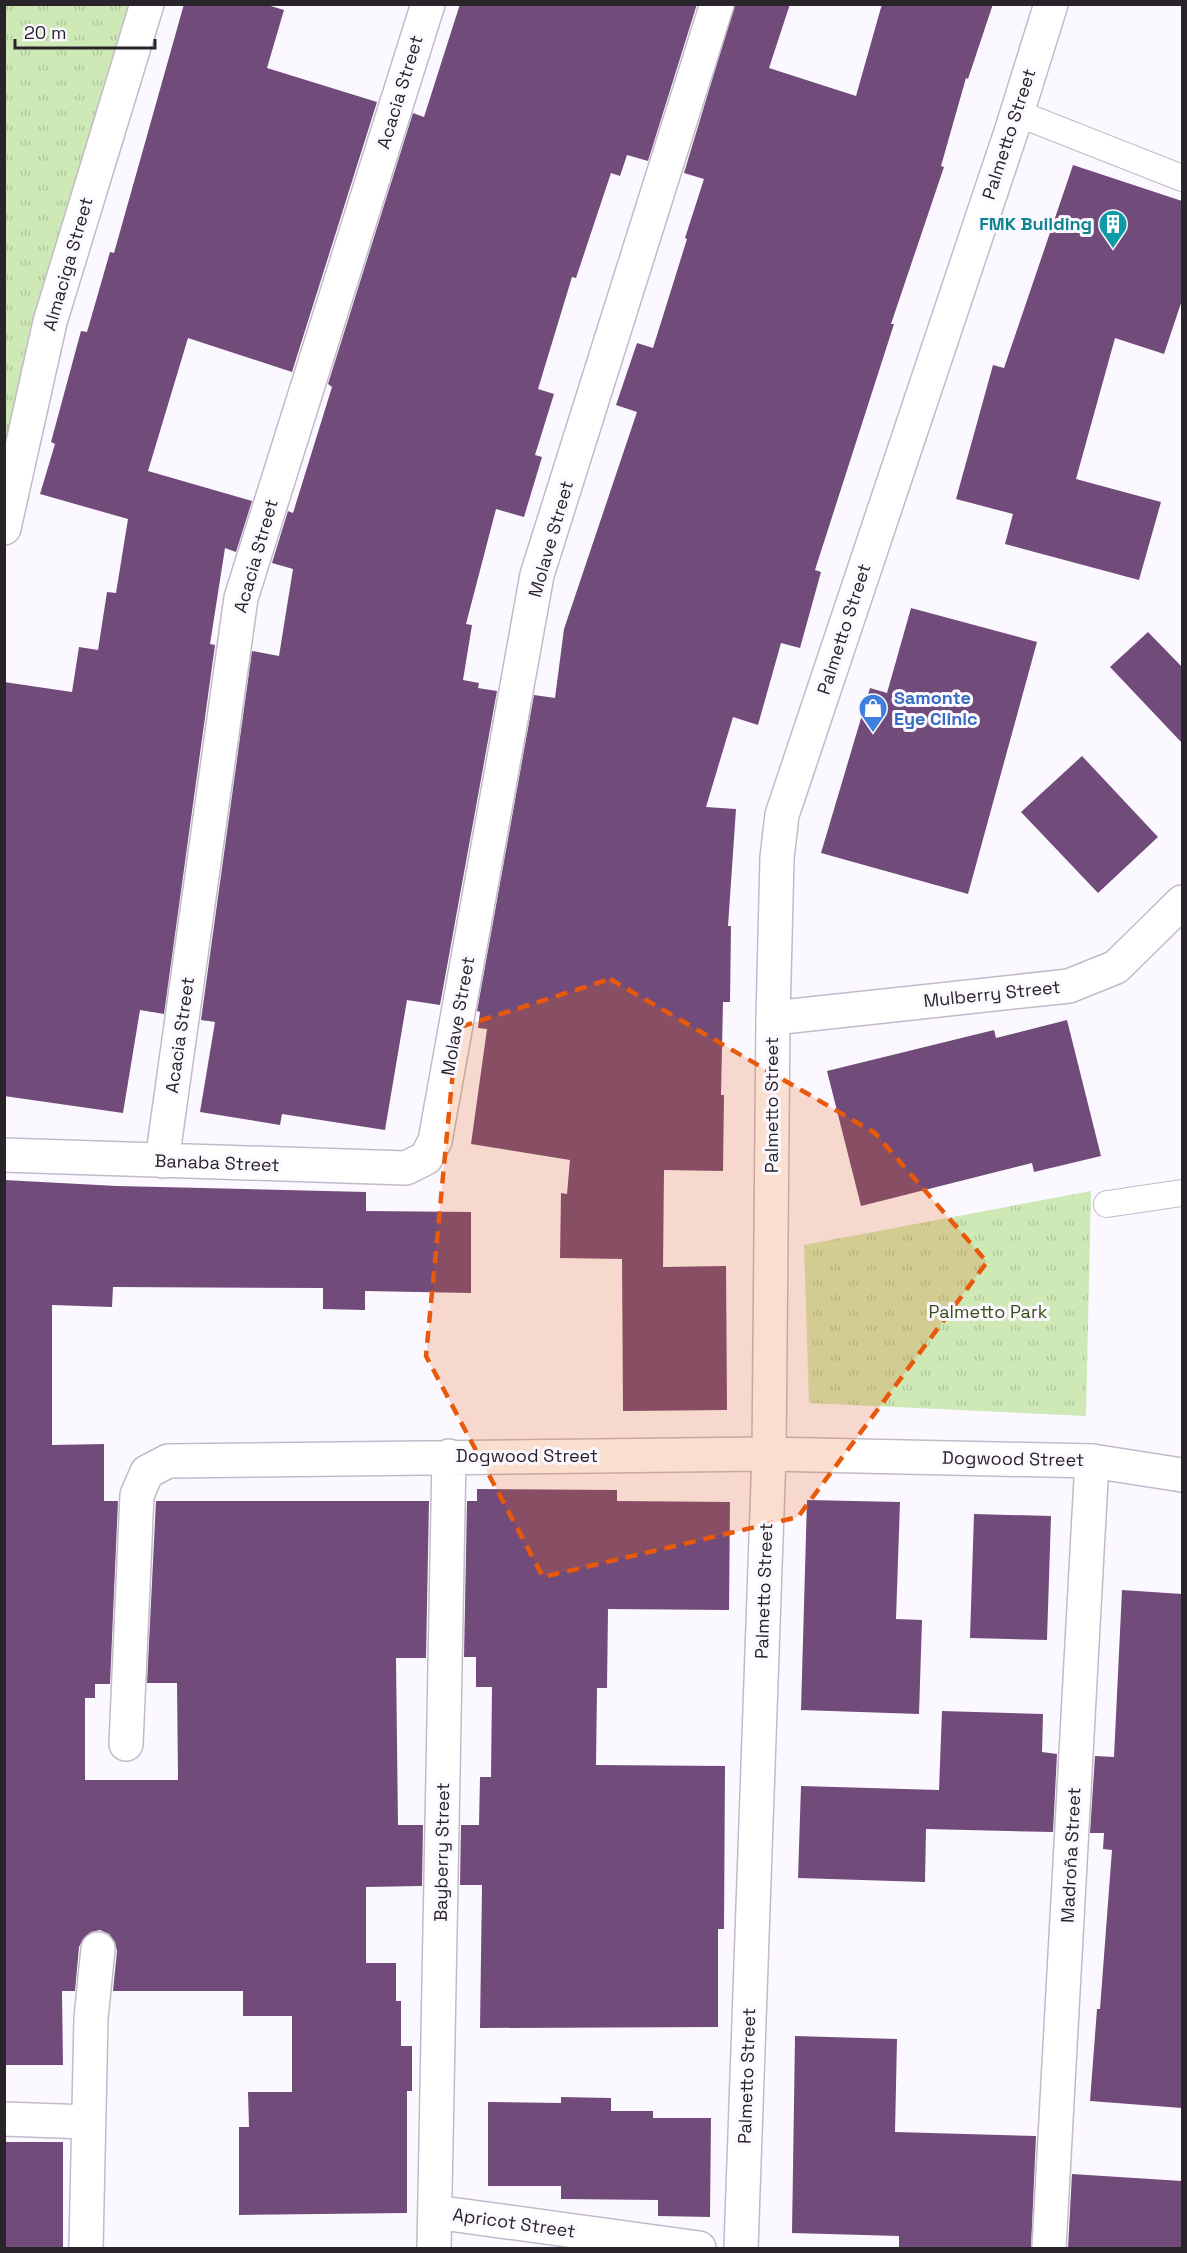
<svg xmlns="http://www.w3.org/2000/svg" width="1187" height="2253" viewBox="0 0 1187 2253" font-family="'Space Grotesk',sans-serif">
  <style>
    .park { fill: url(#park-tufts) }
    .building { fill: #714c7a }
    .lines { fill: none; stroke-linecap: round; stroke-linejoin: round }
    .lane-casing { stroke: #c2bac9; stroke-width: 28 }
    .street-casing { stroke: #c2bac9; stroke-width: 36 }
    .secondary-casing { stroke: #c2bac9; stroke-width: 36 }
    .lane { stroke: #fff; stroke-width: 26 }
    .street { stroke: #fff; stroke-width: 33 }
    .secondary { stroke: #fff; stroke-width: 33 }
    .marked { fill: #e8590c; fill-opacity: 0.2; stroke: #e8590c; stroke-width: 4.5; stroke-dasharray: 12 8; stroke-linejoin: round }
    .labels { text-anchor: middle; stroke-width: 6; stroke-linejoin: round; paint-order: stroke }
    .street-label { font-size: 18px; fill: #28242a; stroke: #fcf8ff }
    .culture-label { font-size: 18px; font-weight: bold; fill: #0d838f; stroke: #fcf8ff; text-anchor: end }
    .shop-label { font-size: 18px; font-weight: bold; fill: #366cbe; stroke: #fcf8ff; text-anchor: start }
    .park-label { font-size: 18px; fill: #344e13; stroke: #fcf8ff }
  </style>
  <defs>
    <pattern id="park-tufts" width="24" height="20" patternUnits="userSpaceOnUse" patternTransform="scale(1.5)"><rect width="24" height="20" fill="#cee9b6"/><path d="M3 7l-1-3M5 7V3M7 7l1-3M15 17l-1-3M17 17v-4M19 17l1-3" fill="none" stroke="#b1c89d"/></pattern>
  </defs>
  <rect width="100%" height="100%" fill="#fcf8ff"/>
  <path class="park" d="M5,5H137L5,474Z
    M1091,1191L1086,1416L809,1403L804,1245Z"/>
  <path class="building" d="M184,4H264L284,10L267,68L377,102L292,372L188,338L148,471L252,501L236,552L225,548L210,644L215,645L164,1014L140,1010L123,1113L4,1096V682L72,692L79,647L98,650L107,592L116,593L128,519L40,494L55,444L51,442L81,331L87,332L110,252L114,253Z
    M460,4H697L648,161L627,155L620,176L611,173L576,278L572,277L538,389L554,394L535,455L542,457L524,517L496,509L466,624L472,625L463,680L479,683L478,688L497,691L440,1005L407,1000L385,1130L282,1114L280,1125L200,1112L215,1022L201,1020L252,651L279,656L293,569L272,563L288,511L293,513L332,387L328,384L413,113L424,117Z
    M735,4H790L769,68L856,96L882,4H993L968,79L966,78L941,166L944,167L891,324H894L815,570L821,572L800,648L781,643L758,725L733,717L706,807L736,809L728,926H731L730,1002H723L721,1095H724L723,1171L664,1170L663,1267L726,1266L727,1410L623,1411L622,1259L560,1258L561,1193L567,1194L570,1160L471,1144L487,1029L478,1028L480,1012L477,1011L534,695L555,698L564,629L637,412L616,405L637,343L653,348L687,239L685,238L704,179L684,173Z
    M1073,165L1182,201V300L1164,354L1115,338L1076,479L1161,502L1139,580L1005,544L1013,514L956,499L993,365L1004,368Z
    M911,608L1037,642L968,894L821,853L870,688L887,693Z
    M1148,632L1182,667V743L1110,667Z
    M1082,756L1158,837L1098,893L1021,812Z
    M1067,1020L1101,1156L1034,1172L1032,1163L861,1206L827,1071L994,1030L996,1038Z
    M4,1180L117,1186L366,1192V1211L471,1212V1293L365,1291V1310L323,1309V1288L113,1287L112,1307L52,1305V1445L104,1444V1501H118L110,1684H95V1698H85V1780H178L177,1683H147L156,1501H429L426,1658H396L398,1825H423L422,1886L366,1887V1963H396V2001H401V2046H412V2091H407V2213L239,2215V2127H249L248,2092H292V2016H243V1991H113L117,1951L115,1942L109,1934L100,1930L91,1932L83,1939L79,1947L75,1991H62L63,2065H4Z
    M477,1489L617,1490V1501L730,1502L729,1610L608,1609L607,1688H597L596,1765L725,1766L724,1929H718V2027L480,2028L482,1885H460L461,1825H479L480,1777H491L492,1687H476V1657H464L467,1501H477Z
    M807,1500L900,1502L896,1619L922,1620L919,1714L801,1710Z
    M974,1514L1051,1516L1047,1640L970,1638Z
    M1122,1590L1182,1594V2108L1090,2101L1097,2009H1100L1112,1850L1103,1849L1104,1833H1090L1095,1756L1114,1757Z
    M942,1711L1043,1714L1042,1752L1057,1754L1053,1832L926,1829L925,1882L798,1878L801,1786L939,1790Z
    M795,2036L897,2039L895,2132L1036,2136L1031,2248H899V2236L792,2233Z
    M561,2097L611,2098V2111H653V2118H711L710,2217L658,2216V2200L561,2199V2186H488V2102L561,2103Z
    M4,2142H63V2248H4Z
    M1072,2174L1182,2181V2248H1068Z"/>
  <g class="lines">
    <g class="lane-casing">
      <path id="lane" d="M1017,113L1182,178
        M1107,1204L1182,1193"/>
    </g>
    <g class="street-casing">
      <path id="street" d="M4,528L50,322L147,4
        M773,1018L1069,986L1116,967L1182,902
        M4,1155L406,1168L426,1158L435,1141L537,575L717,4
        M162,1161L241,598L428,4
        M126,1744L137,1495L147,1472L168,1461L769,1454L741,2248
        M4,2119L88,2122
        M435,2212L699,2248
        M86,2248L91,2018L98,1949
        M434,2248L449,1456
        M1049,2248L1092,1461"/>
    </g>
    <g class="secondary-casing">
      <path id="secondary" d="M1051,4L1012,129L782,815L777,858L773,1018L769,1454L1092,1461L1182,1475"/>
    </g>
    <use href="#lane" class="lane"/>
    <use href="#street" class="street"/>
    <use href="#secondary" class="secondary"/>
  </g>
  <path class="marked" d="M610,979L875,1133L987,1262L798,1517L543,1577L426,1356L457,1028Z"/>
  <defs>
    <g id="building-pin" transform="scale(1.5)"><path d="M0 17L-7.5 6A9.5 9.5 0 1 1 7.5 6Z" fill="#0f9aa8" stroke="#fcf8ff"/><path d="M-4-6H4V6H1V3H-1V6H-4ZM-2.5-4.3h1.7v1.8h-1.7ZM.8-4.3h1.7v1.8H.8ZM-2.5-1h1.7V.8h-1.7ZM.8-1h1.7V.8H.8Z" fill="#fff"/></g>
    <g id="shop-pin" transform="scale(1.5)"><path d="M0 17L-7.5 6A9.5 9.5 0 1 1 7.5 6Z" fill="#3f7fe0" stroke="#fcf8ff"/><path d="M-5-2.5h2.3a2.7 3.5 0 0 1 5.4 0H5L5.5 6h-11ZM-1.5-2.5h3a1.5 2.3 0 0 0-3 0Z" fill="#fff"/></g>
  </defs>
  <g fill-rule="evenodd">
    <use href="#building-pin" x="1113" y="224"/>
    <use href="#shop-pin" x="873" y="708"/>
  </g>
  <g class="labels">
    <g class="street-label">
      <text transform="translate(400 92) rotate(-73)" y="6">Acacia Street</text>
      <text transform="translate(1009 134) rotate(-72)" y="6">Palmetto Street</text>
      <text transform="translate(68 264) rotate(-74)" y="6">Almaciga Street</text>
      <text transform="translate(551 539) rotate(-74)" y="6">Molave Street</text>
      <text transform="translate(256 556) rotate(-74)" y="6">Acacia Street</text>
      <text transform="translate(844 629) rotate(-72)" y="6">Palmetto Street</text>
      <text transform="translate(992 994) rotate(-6)" y="6">Mulberry Street</text>
      <text transform="translate(458 1016) rotate(-80)" y="6">Molave Street</text>
      <text transform="translate(180 1035) rotate(-82)" y="6">Acacia Street</text>
      <text transform="translate(772 1105) rotate(-90)" y="6">Palmetto Street</text>
      <text transform="translate(217 1163) rotate(2)" y="6">Banaba Street</text>
      <text x="527" y="1462">Dogwood Street</text>
      <text transform="translate(1013 1459) rotate(1)" y="6">Dogwood Street</text>
      <text transform="translate(764 1591) rotate(-88)" y="6">Palmetto Street</text>
      <text transform="translate(442 1852) rotate(-89)" y="6">Bayberry Street</text>
      <text transform="translate(1071 1855) rotate(-87)" y="6">Madroña Street</text>
      <text transform="translate(747 2076) rotate(-88)" y="6">Palmetto Street</text>
      <text transform="translate(514 2223) rotate(8)" y="6">Apricot Street</text>
    </g>
    <g class="culture-label">
      <text x="1092" y="230">FMK Building</text>
    </g>
    <g class="shop-label">
      <text x="894" y="704">Samonte<tspan x="894" dy="21">Eye Clinic</tspan></text>
    </g>
    <g class="park-label">
      <text x="988" y="1318">Palmetto Park</text>
    </g>
  </g>
  <rect width="1187" height="2253" fill="none" stroke="#28242a" stroke-width="12"/>
  <path d="M15 39v9h140v-9" fill="none" stroke="#28242a" stroke-width="3"/>
  <text x="24" y="39" font-size="18" fill="#28242a" stroke="#fcf8ff" stroke-width="4.5" paint-order="stroke">20 m</text>
</svg>
